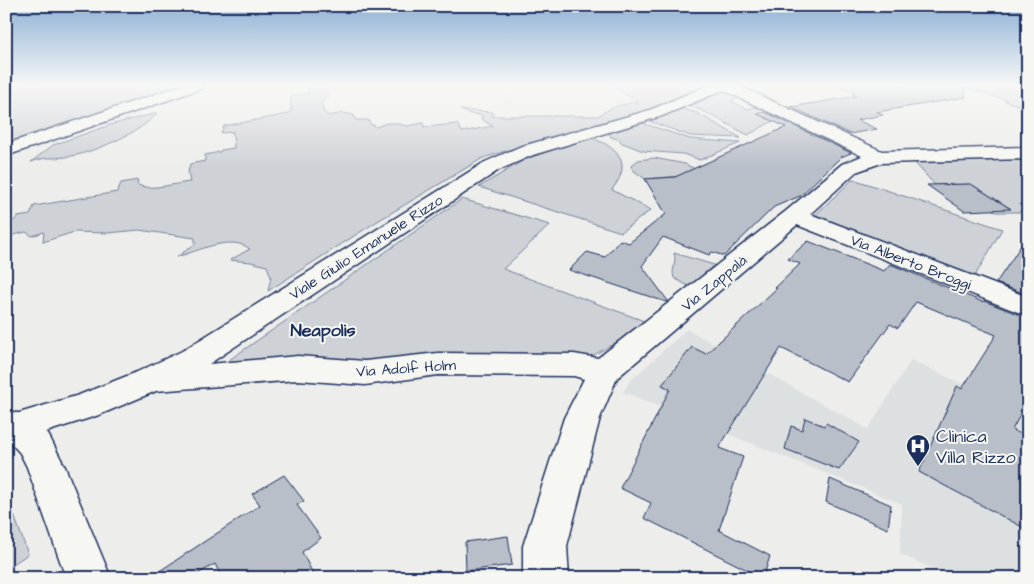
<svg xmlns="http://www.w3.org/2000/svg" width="1034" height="584" viewBox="0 0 1034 584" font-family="'Architects Daughter',sans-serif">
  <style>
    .built { fill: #dde0e1 }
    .green { fill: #ced2d7; stroke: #74809a }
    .building { fill: #b9bfc8; stroke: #1b2f5e }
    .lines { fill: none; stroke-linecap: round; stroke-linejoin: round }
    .minor-casing { stroke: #1b2f5e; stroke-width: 3 }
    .major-casing { stroke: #1b2f5e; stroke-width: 3 }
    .minor { fill: #f6f6f2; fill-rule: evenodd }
    .major { fill: #f6f6f2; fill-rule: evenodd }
    .labels { text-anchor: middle; stroke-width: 4; stroke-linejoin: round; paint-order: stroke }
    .street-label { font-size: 15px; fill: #1b2f5e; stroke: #f6f6f2 }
    .quarter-label { font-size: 18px; font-weight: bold; fill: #1b2f5e; stroke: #f6f6f2 }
    .near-poi-label { font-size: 18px; fill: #1b2f5e; stroke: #f6f6f2; text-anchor: start }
  </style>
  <rect width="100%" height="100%" fill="#edeeec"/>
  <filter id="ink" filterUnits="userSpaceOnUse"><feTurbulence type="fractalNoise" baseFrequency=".02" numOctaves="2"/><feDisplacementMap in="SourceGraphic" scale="10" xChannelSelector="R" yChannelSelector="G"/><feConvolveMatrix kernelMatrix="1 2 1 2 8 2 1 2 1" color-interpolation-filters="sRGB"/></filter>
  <g filter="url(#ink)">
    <path class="built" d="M687,329L868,429L911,360L1028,414V578H953L900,554L902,504L623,392L630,381Z"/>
    <path class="green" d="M6,85H181L6,144Z
      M323,85H339L321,103L324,112L329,116L343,113L354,115L355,120H369V123L377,127L386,123H395L407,126L423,123L424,127L457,124L462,132L493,126L481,119L482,115L471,114L460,110L493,112L492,116H598C611,107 622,104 638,102L610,85H705L632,116L550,137L483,158L376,222L268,291L271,277L267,266L251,262L230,260L250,249C231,234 198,251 177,257L195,244V238L139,230L108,233L74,232L43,242L44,232L32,236L26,232L9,236L6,239V222L14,221L17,217L30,215L34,206L117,192L121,183L138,180L137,184C147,192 177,183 190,182L188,173L190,164L205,161V155L220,152L221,150L234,148L233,132L221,133L224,126L288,114L291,111V96L310,93L306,89L323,87Z
      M956,85H1028V108L1005,101L1007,100Z
      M724,91L740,98L731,101L747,109L758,107L780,117L748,135L703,111L690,106Z
      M682,109L697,113L741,138L690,136L649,121Z
      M157,113C145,131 88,155 66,157C51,159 48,156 31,162L53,145L113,124Z
      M642,123L690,139L740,143L700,160L683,154L643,151L620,142V140L611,137L609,133Z
      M591,138C606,142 627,155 621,173C620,179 615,185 612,190L651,210L621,232L479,187L524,160L554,149Z
      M654,158L685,164L697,170L694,175L645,179L633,170L631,166L638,160Z
      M1028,160V212H997L993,210L1010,208L971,184L935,185L914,162Z
      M853,179L1002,229L975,276L814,216Z
      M462,199L550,225L503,269L647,322L626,337L592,356L441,355L366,366L216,369Z
      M674,253L714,265L690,287L674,278C671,269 677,263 674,253Z
      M6,493L28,554L6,569Z"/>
    <path class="building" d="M838,85H965L966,97L877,112L883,115L857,120L877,129L850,134L791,107L856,96L852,94L855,93Z
      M765,112L851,153L841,157L800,196L774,207L724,256L712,252L709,255L663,237L642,266L668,301L666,302L569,270L587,252L605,257L620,240L629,243L666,214L645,179L675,177L786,127L757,114Z
      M971,184L1011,209L964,211L927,185Z
      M1028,235V295L996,283Z
      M808,241L884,271L890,264L983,302L984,301L1028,318V400L1012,430L1028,437V530L919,472L957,386L962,389L996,335L916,302L898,328L890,324L848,382L781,348L719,448L743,457L719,530L770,556L763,578L644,518L651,503L620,488L670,389L662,385L692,347L706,354L777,288H775L800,264L788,259Z
      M805,418L824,426L826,423L859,442L839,470L785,449L791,426L802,430Z
      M284,475L304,501L297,505L321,538L302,552L315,578H222L215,564L191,578H149L260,505L252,494Z
      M830,479L891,505L888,529L826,502Z
      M508,536L512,565L466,571L465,542Z"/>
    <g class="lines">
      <g class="minor-casing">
        <path id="minor" d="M709,85H737L882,151L1028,147V159L881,163L856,172L810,214L1028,297V316L797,225L617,378L600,418L567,546L569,578H523V546L564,418L584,379L574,376L438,375L365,385L298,380L156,391L99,415L18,441L6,437V417L79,395L137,372L182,351L485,162L519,147L650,110ZM723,90L862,156L842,164L786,211L598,358L574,354L438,353L365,361L298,356L209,364L499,170L533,155L662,116Z"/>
      </g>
      <g class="major-casing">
        <path id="major" d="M183,85H205L203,88L6,156V144Z
          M6,410L31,417L47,432L65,467L111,578H66L27,467L20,453L6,438Z"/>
      </g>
      <use href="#minor" class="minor"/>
      <use href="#major" class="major"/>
    </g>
  </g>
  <linearGradient id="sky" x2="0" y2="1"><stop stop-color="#8db1d6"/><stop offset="0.51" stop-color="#f7f7f6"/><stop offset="1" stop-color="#f7f7f6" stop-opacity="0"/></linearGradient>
  <rect width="1034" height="167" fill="url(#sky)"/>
  <defs>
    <g id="hospital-pin" transform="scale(1.25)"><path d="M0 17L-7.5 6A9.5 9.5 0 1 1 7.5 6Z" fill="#1b2f5e" stroke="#f6f6f2"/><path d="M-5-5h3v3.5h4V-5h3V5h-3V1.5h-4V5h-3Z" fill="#fff"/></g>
  </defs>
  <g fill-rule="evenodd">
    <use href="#hospital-pin" x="918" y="446"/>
  </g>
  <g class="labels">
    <g class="street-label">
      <text transform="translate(366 247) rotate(-33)" y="5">Viale Giulio Emanuele Rizzo</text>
      <text transform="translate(911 262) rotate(21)" y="5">Via Alberto Broggi</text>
      <text transform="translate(714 283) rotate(-39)" y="5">Via Zappalà</text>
      <text transform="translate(406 368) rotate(-4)" y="5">Via Adolf Holm</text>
    </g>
    <g class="quarter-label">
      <text x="323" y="336">Neapolis</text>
    </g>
    <g class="near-poi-label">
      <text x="936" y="442">Clinica<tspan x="936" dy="21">Villa Rizzo</tspan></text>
    </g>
  </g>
  <rect width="1034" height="584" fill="none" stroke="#f6f6f2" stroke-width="25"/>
  <rect x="12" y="12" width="1009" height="559" fill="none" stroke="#1b2f5e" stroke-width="2" filter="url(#ink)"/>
</svg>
